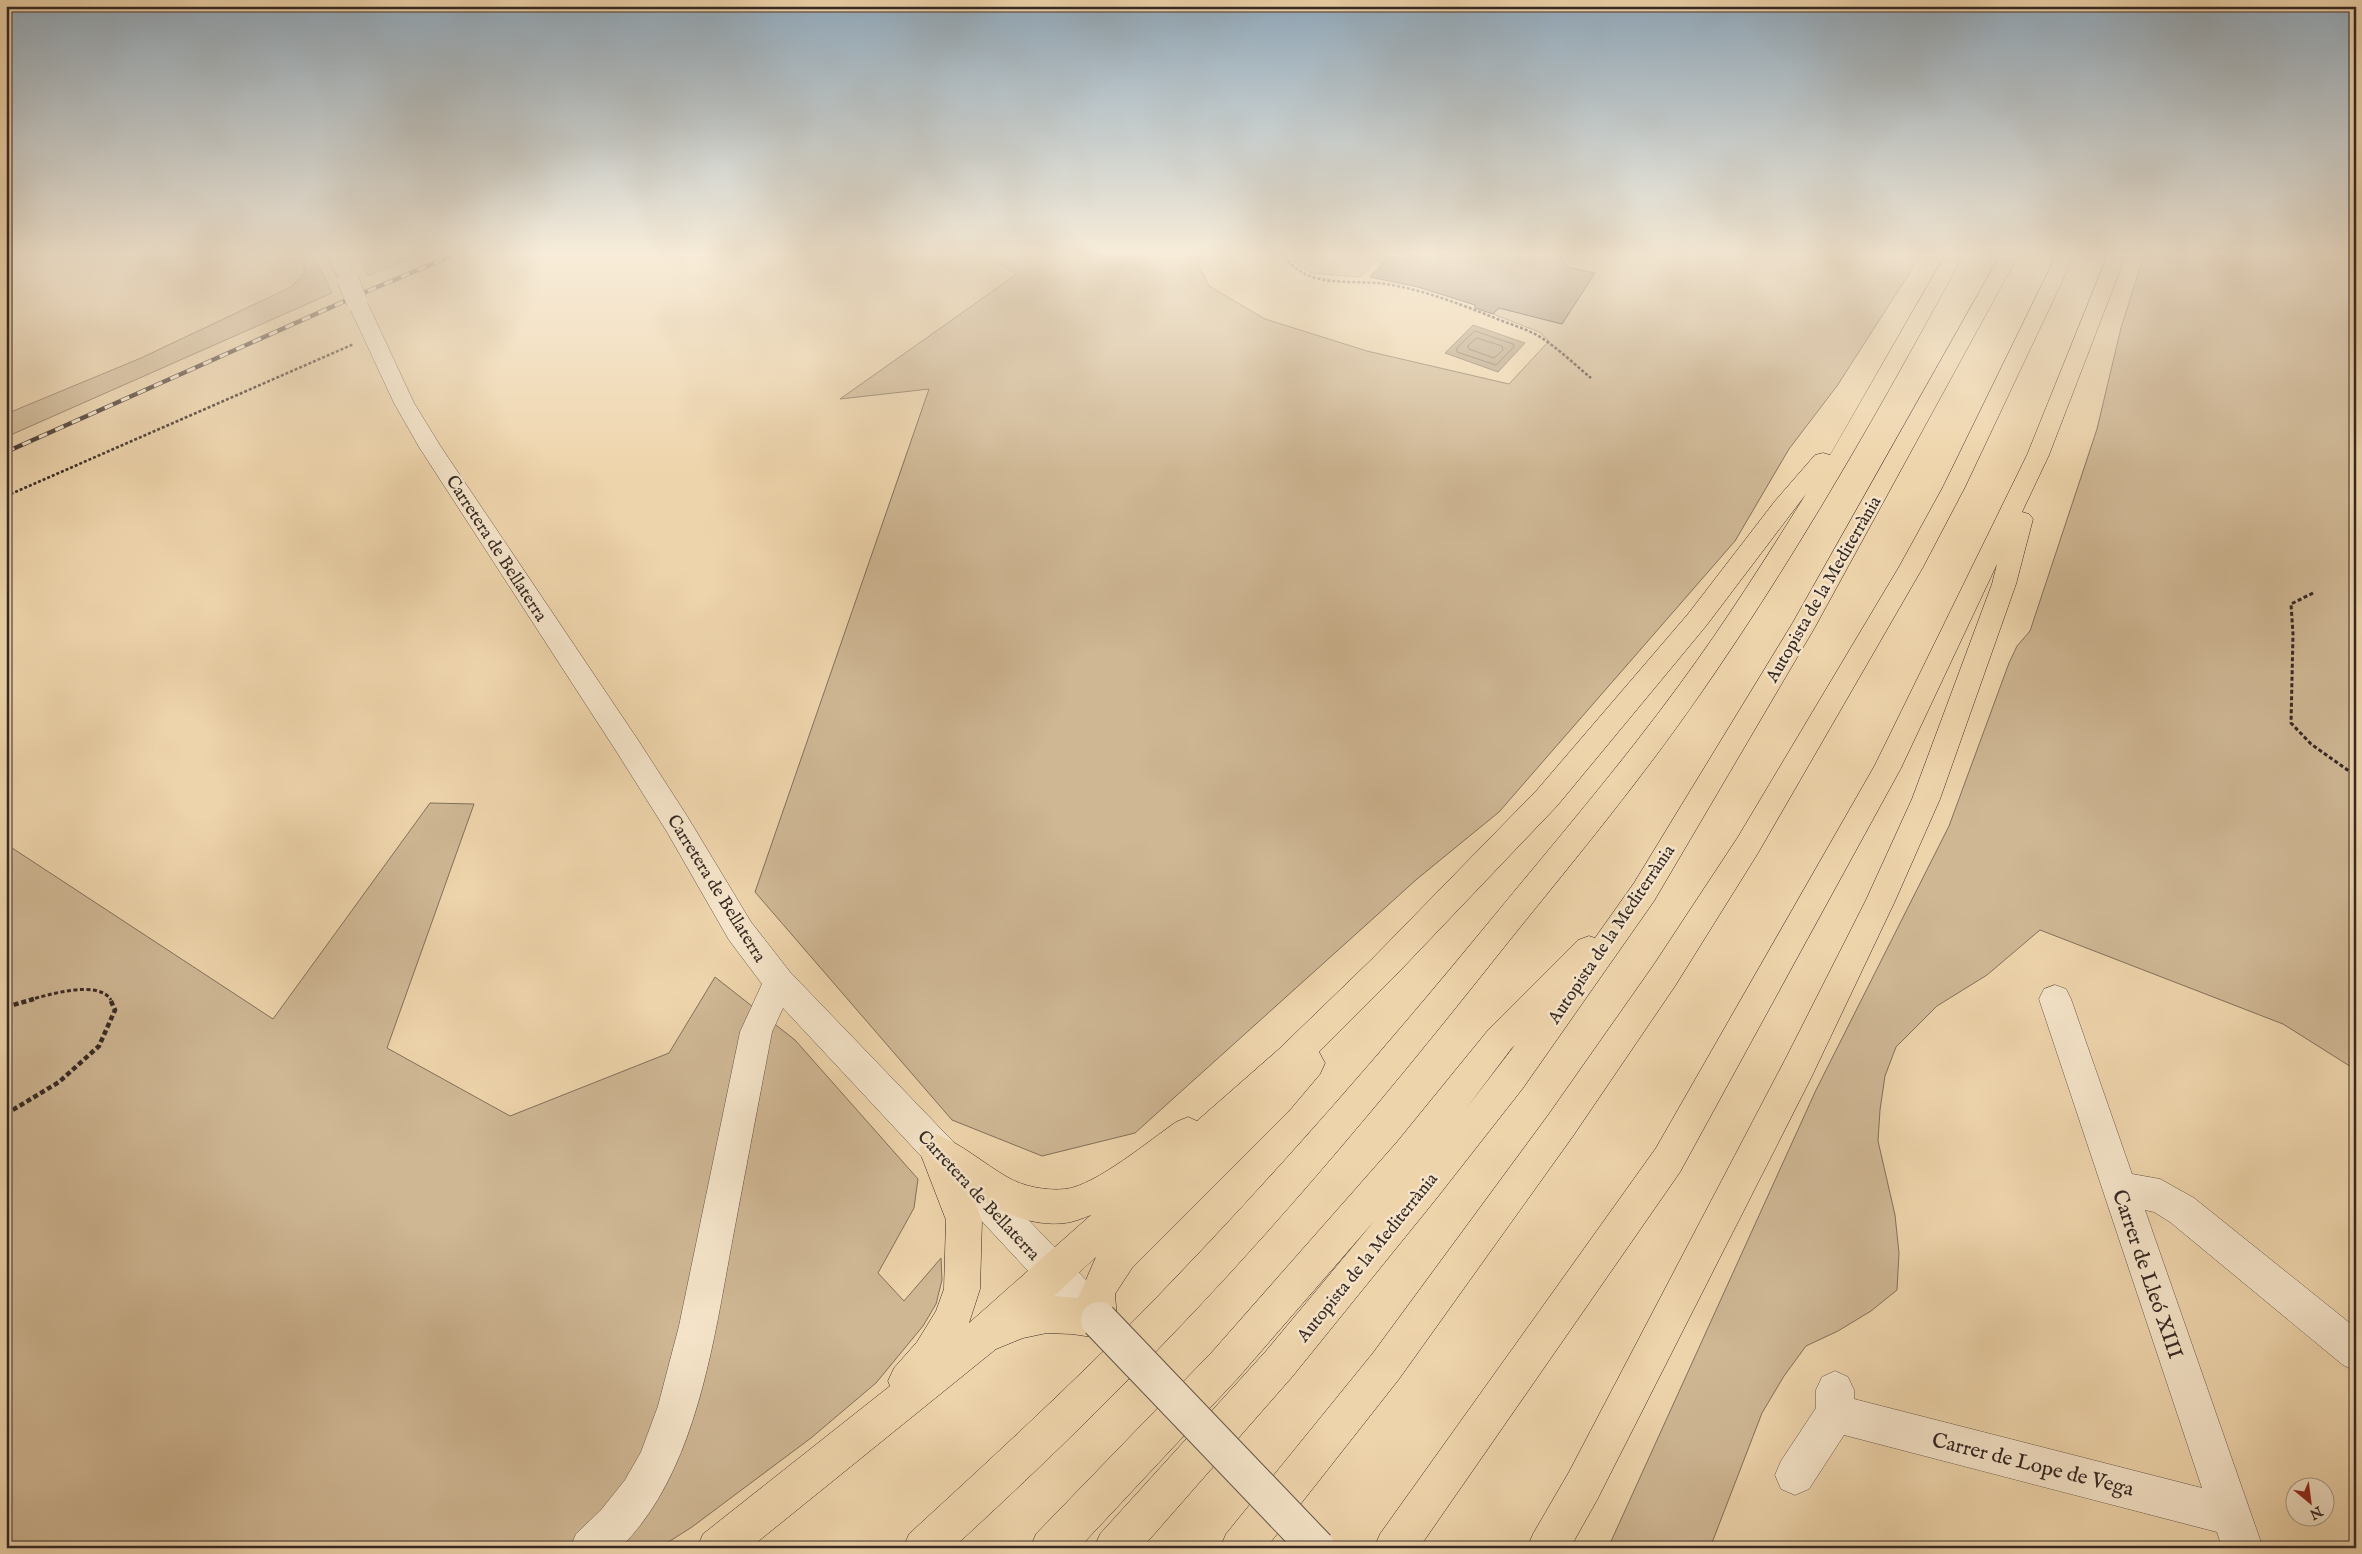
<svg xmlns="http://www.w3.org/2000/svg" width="2362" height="1554" viewBox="0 0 2362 1554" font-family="'IM FELL English',serif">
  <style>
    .green { fill: #cfb794; stroke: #82705c }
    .water { fill: #af9a7d; stroke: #7f6d5a }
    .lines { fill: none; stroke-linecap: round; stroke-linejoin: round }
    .shore { stroke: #726251; stroke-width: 1 }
    .building { fill: #96826b; stroke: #362925 }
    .minor-casing { stroke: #645446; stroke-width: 1 }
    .highway-casing { stroke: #362925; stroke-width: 1 }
    .path-far2 { stroke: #362925; stroke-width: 2.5; stroke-dasharray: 3 2; stroke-linecap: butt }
    .path-far1 { stroke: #362925; stroke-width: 3; stroke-dasharray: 4 2.5; stroke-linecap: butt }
    .path { stroke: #362925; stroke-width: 4.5; stroke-dasharray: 5 3; stroke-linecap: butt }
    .minor { fill: #f4e3c8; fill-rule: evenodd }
    .highway { fill: #eed4ab; fill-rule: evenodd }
    .rail-casing { stroke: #362925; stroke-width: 4.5 }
    .rail { stroke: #f4e3c8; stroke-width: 3; stroke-dasharray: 9; stroke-linecap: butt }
    .minor-bridge-far1-casing { stroke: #645446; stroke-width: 22; stroke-linecap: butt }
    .minor-bridge-casing { stroke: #645446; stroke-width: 38; stroke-linecap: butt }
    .minor-bridge-far1 { stroke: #f4e3c8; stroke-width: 21 }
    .minor-bridge { stroke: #f4e3c8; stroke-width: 36 }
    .labels { text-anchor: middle; stroke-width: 5; stroke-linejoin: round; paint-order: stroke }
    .street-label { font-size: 18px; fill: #362925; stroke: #f4e3c8 }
    .near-street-label { font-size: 21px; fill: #362925; stroke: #f4e3c8 }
  </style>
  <rect width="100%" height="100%" fill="#eed4ab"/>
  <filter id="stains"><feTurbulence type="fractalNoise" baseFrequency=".004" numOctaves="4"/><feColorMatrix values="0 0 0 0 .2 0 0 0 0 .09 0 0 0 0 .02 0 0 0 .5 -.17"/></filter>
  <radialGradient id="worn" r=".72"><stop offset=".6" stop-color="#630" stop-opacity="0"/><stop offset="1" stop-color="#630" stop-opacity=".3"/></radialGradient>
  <path class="green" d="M300,252H312L332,293L6,437V414L141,358L291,287L305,272Z
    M358,252H426L368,276Z
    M977,252H1210L1198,265L1209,286L1265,319L1367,351L1509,384L1549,341L1539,332L1493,314L1499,308L1562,324L1595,273L1565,268L1560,252H1923L1837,386L1789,449L1735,541L1499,812L1417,879L1135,1133L1042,1156L952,1120L755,892L929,389L840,399L1017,274Z
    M1292,252H1387L1384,262H1374L1360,277L1311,273L1294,262Z
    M2145,252H2356V1070L2283,1024L2040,930L1987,975L1937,1006L1896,1047L1885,1076L1880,1110L1878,1141L1895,1215L1899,1253L1897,1290L1871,1311L1838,1331L1806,1346L1784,1376L1762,1413L1710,1548H1608L1816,1090L1949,826L2009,663L2017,646L2030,631L2097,429L2121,328Z
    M430,803L474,804L387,1048L510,1116L669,1053L715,977L795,1040L918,1179L914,1208L878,1273L904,1301L941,1258L942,1280L936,1304L923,1326L876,1383L811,1438L692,1527L659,1548H6V844L273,1019Z"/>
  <path class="water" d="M1473,325L1525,343L1498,372L1445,353Z"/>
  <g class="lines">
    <path class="shore" d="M1475,331L1513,344L1514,347L1496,365L1457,352V348Z
      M1477,338L1502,346L1503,350L1494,358L1469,349L1468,346Z"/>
  </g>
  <path class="building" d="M1387,252H1560L1566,267L1595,273L1562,324L1499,308L1493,314L1475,308V305L1418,287L1370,277L1384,262Z"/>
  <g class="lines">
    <g class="minor-casing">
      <path id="minor" d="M326,252H344L357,280L355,284L348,286L341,284Z
        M357,296L364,298L367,302L414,403L441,447L638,740L687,816L751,922L790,972L1112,1307L1117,1320L1112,1333L1099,1338L1086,1333L783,1008L772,1032C759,1100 746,1168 733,1237C714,1338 697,1473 620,1548H570L576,1534L601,1510L625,1480L641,1452L658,1406L679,1326L740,1032L762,984L729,940L667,832L618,754L419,447L394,403L347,302L350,298Z
        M2055,985L2066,989L2071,999L2132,1174L2160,1179L2194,1198L2356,1328V1371L2343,1365L2170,1222L2154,1212L2145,1210L2263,1548H2222L2217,1532L1844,1435L1809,1489L1795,1495L1781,1489L1775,1475L1781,1461L1816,1408V1390L1822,1377L1835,1371L1848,1377L1854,1390V1399L2202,1488L2039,999L2044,989Z"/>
    </g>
    <g class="highway-casing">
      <path id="highway" d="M1947,252H1965C1883,403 1799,552 1701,693C1643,777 1577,857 1513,936C1422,1051 1329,1165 1230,1273C1142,1369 1049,1460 953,1548H903L909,1534C994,1456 1079,1378 1159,1295C1275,1175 1384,1050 1489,922C1554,843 1620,766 1680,684C1725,623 1766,558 1806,494L1706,626L1557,806L1394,977L1319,1052L1325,1063L1320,1074L1288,1112L1132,1268L1115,1294L1117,1320L1112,1333L1099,1338L1072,1334L1047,1333L1023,1338L996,1349L750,1548H697L703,1534L890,1386L888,1381L894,1368L917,1342L936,1311L944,1289L946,1220L919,1150L924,1138L936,1134C962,1144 983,1163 1007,1177C1024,1187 1047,1191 1066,1189C1096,1185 1150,1140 1176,1122L1188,1117L1197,1121L1279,1049L1372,959L1537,790L1688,614L1775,501L1815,455L1823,453L1830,455ZM971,1193C998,1212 1032,1227 1065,1223C1074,1222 1083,1218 1091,1215L969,1323L980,1289L982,1220ZM1096,1257L1078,1298L1054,1296Z
        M2002,252H2020L1815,627L1654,901L1523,1088L1436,1199L1292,1377L1142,1548H1094L1100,1534L1266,1351L1375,1220L1238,1378L1079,1548H1030L1036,1534L1212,1352L1397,1142L1489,1029L1578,940L1589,936L1595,938L1634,883L1792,624ZM1515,1045L1465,1110L1511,1049Z
        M2058,252H2076L1965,487L1923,567L1758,853L1675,986L1573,1136L1399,1379L1266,1548H1220L1226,1534L1373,1353L1549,1114L1653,966L1738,837L1899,567L1943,487Z
        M2109,252H2127L2049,455L2022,512L2029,514L2033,519L2016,584L1940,799L1895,901L1811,1078L1597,1500L1570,1548H1527L1533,1534L1569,1472L1787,1056L1866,900L1912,799L1992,584L1997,564L1901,768L1680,1172L1419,1548H1374L1380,1534L1656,1148L1875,765L2027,455Z"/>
    </g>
    <path class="path-far2" d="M1283,252C1301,290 1351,279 1386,284C1424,290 1460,304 1495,318C1509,324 1524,328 1537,335C1557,347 1574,364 1591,378
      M6,496L354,344"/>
    <path class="path-far1" d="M2313,593L2291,604L2293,634L2291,723L2311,744L2356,776
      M29,1000C48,995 98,979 111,1000"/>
    <path class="path" d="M6,1007L34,999
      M6,1114L59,1082L99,1046L115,1010L110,999"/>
    <use href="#minor" class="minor"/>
    <use href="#highway" class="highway"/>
    <g class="rail-casing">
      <path id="rail" d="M6,452L363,293L461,252"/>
    </g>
    <use href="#rail" class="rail"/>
    <g class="minor-bridge-far1-casing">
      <path id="minor-bridge-far1" d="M348,280L357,302"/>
    </g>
    <g class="minor-bridge-casing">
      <path id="minor-bridge" d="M1099,1320L1317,1548"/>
    </g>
    <use href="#minor-bridge-far1" class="minor-bridge-far1"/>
    <use href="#minor-bridge" class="minor-bridge"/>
  </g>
  <linearGradient id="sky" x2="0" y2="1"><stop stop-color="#91aabd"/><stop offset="0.54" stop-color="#f7ecd9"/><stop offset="1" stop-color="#f7ecd9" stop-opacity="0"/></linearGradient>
  <rect width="2362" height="469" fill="url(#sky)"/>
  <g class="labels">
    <g class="street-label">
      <text transform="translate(497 548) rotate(57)" y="6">Carretera de Bellaterra</text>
      <text transform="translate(1823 589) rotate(-60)" y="6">Autopista de la Mediterrània</text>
      <text transform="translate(717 888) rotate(58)" y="6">Carretera de Bellaterra</text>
      <text transform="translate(1611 934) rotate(-56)" y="6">Autopista de la Mediterrània</text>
      <text transform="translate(979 1195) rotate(47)" y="6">Carretera de Bellaterra</text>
      <text transform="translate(1367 1257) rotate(-51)" y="6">Autopista de la Mediterrània</text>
    </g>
    <g class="near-street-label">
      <text transform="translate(2148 1274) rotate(71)" y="7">Carrer de Lleó XIII</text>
      <text transform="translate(2033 1464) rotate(14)" y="7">Carrer de Lope de Vega</text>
    </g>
  </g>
  <rect width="2362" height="1554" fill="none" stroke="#eed4ab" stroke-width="25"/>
  <rect x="8" y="8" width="2347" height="1539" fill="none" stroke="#362925" stroke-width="2.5"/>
  <rect x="12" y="12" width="2337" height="1529" fill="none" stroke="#362925"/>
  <g transform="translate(2310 1502) rotate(151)"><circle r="24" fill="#f4e3c8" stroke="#a89987"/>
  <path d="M0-4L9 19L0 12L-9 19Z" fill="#8f2418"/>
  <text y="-8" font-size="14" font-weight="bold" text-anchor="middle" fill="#362925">N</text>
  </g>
  <rect width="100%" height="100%" filter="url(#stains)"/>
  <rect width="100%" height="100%" fill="url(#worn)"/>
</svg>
